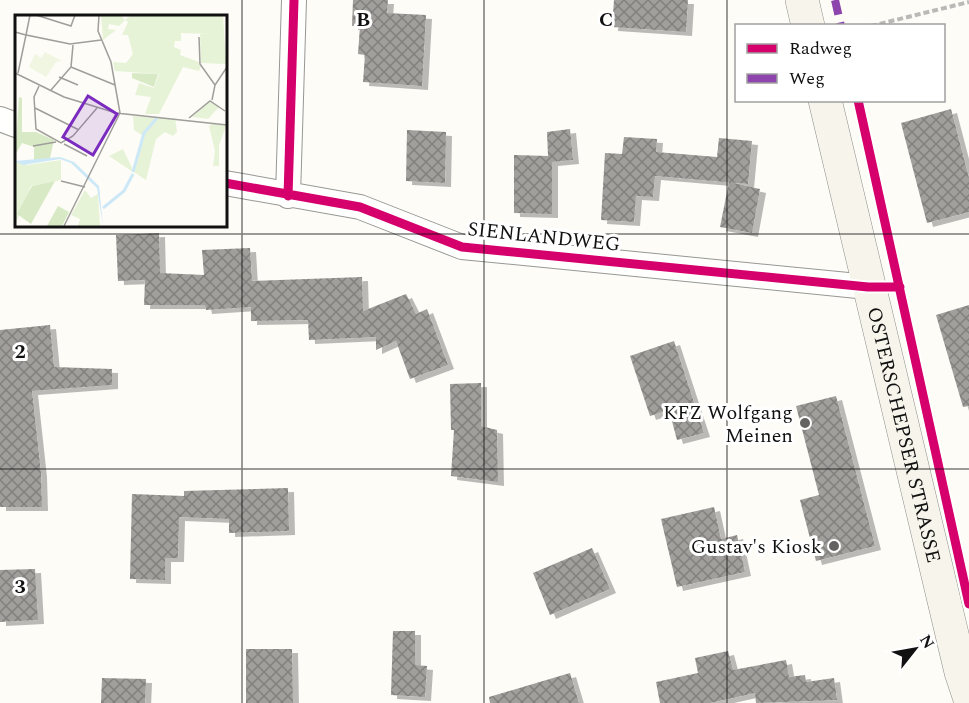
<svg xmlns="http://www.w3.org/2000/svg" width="969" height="703" viewBox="0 0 969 703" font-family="Spectral,serif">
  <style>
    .building { fill: url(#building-cross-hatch); filter: url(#shadow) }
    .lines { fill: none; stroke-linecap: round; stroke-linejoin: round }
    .minor-casing { stroke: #979795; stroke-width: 26 }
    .secondary-casing { stroke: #8e8d8b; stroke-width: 34 }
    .path { stroke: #b9b9b8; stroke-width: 4; stroke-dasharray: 6 3; stroke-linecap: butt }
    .minor { stroke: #fffffe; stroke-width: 24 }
    .secondary { stroke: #f6f4eb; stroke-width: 33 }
    .quiet { stroke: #8e44ad; stroke-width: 8; stroke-dasharray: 15 8; stroke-linecap: butt }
    .cycleway-casing { stroke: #fff; stroke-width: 13 }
    .cycleway { stroke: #d6006c; stroke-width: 9 }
    .grid { fill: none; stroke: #111; stroke-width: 1.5; stroke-opacity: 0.55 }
    .poi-dot { fill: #646362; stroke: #fff; stroke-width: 2 }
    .labels { text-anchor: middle; stroke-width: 6; stroke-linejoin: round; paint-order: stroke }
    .street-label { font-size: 20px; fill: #111; stroke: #fff }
    .poi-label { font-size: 20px; fill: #111; stroke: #fff; text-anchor: end }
    .inset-river { fill: none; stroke: #cde8f7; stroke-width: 3 }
    .inset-road { fill: none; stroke: #9f9e9b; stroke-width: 1.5 }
    .view { fill: #7b2cbf; fill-opacity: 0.15; stroke: #7b2cbf; stroke-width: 3 }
    .inset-edge { fill: none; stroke: #111; stroke-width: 3 }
    .grid-label { font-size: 20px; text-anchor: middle; font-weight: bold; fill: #111; stroke: #fff; stroke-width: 6; stroke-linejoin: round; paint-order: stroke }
  </style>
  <defs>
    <pattern id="building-cross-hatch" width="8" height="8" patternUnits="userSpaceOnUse" patternTransform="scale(1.5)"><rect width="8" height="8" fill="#a19f9c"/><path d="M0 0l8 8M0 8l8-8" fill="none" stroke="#82807e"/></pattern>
    <filter id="shadow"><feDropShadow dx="6" dy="4" stdDeviation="0" flood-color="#0004"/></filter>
  </defs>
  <rect width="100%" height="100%" fill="#fdfcf7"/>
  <path class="building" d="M353,0H388L387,13L426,15L422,86L363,82L365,55L358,54L360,26H352Z
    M614,0H688L686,32L612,27Z
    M951,109L969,178V212L927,223L901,123Z
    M570,129L573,160L552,162V214L514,213V155L548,156L547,132Z
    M407,130L446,132L445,183L406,181Z
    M624,137L657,139L656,152L717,157L719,138L752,141L748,184L655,176L653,197L636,196L634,222L601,220L605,153L622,154Z
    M729,182L760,189L752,233L720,227Z
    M159,233L160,273L204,275L202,250L250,248L252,281L362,277L363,311L406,294L416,314L427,309L448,365L410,379L396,341L376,350V337L309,340L308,320L251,321V307L206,310L205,305H144L145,280L118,281L116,235Z
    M969,305V406L963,407L936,315Z
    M50,325L54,367L112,369V385L32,391L41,473L42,507H0V330Z
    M674,341L704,433L677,440L669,410L650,416L630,356Z
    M481,383V426L497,430L498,482L451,476L454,430H451L450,384Z
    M836,396L875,546L816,561L800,500L819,495L796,406Z
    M288,488L289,531L229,533V519L179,517L178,558H165V580L130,579L132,494L184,496V491Z
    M714,507L721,539L737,535L745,572L677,587L661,519Z
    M592,548L610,589L550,615L533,573Z
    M35,569L38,620L0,622V570Z
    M393,631H415V665L427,666L425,697L391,695Z
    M246,649H292L293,703H246Z
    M728,651L733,670L786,660L789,677L805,675L806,682L834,678L837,700L756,703L755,693L710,703H660L656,682L698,673L695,658Z
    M570,673L579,703H490L489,697Z
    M102,678L146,679L145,703H101Z"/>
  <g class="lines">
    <g class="minor-casing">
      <path id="minor" d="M0,119L16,125
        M225,183L360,207L462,247L868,287
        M288,196L294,0"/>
    </g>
    <g class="secondary-casing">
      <g id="secondary">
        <path d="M802,0L808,26"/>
        <path id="s1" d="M825,100L961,672L969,696"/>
      </g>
    </g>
    <path class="path" d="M871,26L969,2"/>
    <use href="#minor" class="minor"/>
    <use href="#secondary" class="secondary"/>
    <path class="quiet" d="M835,0L841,26"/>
    <g class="cycleway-casing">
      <path id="cycleway" d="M858,100L969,604
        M225,183L360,207L462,247L868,287H900
        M288,196L294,0"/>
    </g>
    <use href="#cycleway" class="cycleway"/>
  </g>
  <path class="grid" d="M242,0V703M484,0V703M727,0V703M0,234H969M0,469H969"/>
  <g class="poi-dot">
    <circle cx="805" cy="423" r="6"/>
    <circle cx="834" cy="546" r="6"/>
  </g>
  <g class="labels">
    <g class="street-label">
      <text transform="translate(544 236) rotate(6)" y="7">SIENLANDWEG</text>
      <text dy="7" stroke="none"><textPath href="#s1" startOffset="344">OSTERSCHEPSER STRASSE</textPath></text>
    </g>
    <g class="poi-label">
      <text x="793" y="419">KFZ Wolfgang<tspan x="793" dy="23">Meinen</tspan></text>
      <text x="822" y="553">Gustav's Kiosk</text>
    </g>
  </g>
  <g transform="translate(15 15)">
    <rect width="212" height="212" fill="#fdfcf7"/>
    <path d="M86,0H106L110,5L104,11L94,9L93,14L101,15L88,25ZM116,0H208L211,49L186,48L185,19H195L166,18V26H160L159,32L166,35L165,40L184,47L186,52L184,56L168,52L144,99H130L136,82L120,80L124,68L139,73L144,59L100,56L98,47L111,48L118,39L113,20H107L113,7L110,5ZM194,87L204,92L193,104L177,102ZM118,101L142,103L127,120L119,115ZM144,103H160L162,117L158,121L150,117L141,124L131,165L119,157L130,118ZM198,108L211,111L204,130V151H198L200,136L194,111ZM108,134L118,155V157L94,141ZM46,145V165L16,171L0,210V146L13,150ZM70,175L76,183L83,179L85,211H63L65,204L56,200Z" fill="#e7f3d7"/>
    <path d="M117,58L143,59L139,72L117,63ZM4,82L7,83V117H21L39,125L35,143L19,146V132L7,128L0,140ZM40,166L16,209L2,199L17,171ZM43,191L54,197L47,211H32Z" fill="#d8eac5"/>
    <path d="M30,37L47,46L41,47L31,62L14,52L20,39L26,43Z" fill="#f0f6e1"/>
    <path d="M45,142L59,147L84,171L88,211L82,173L56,148L45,144L8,150L0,146Z" fill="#cde8f7"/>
    <path class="inset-river" d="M118,157L129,118L142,103M88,193L109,176L118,159"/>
    <path class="inset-road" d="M21,0L56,11L60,0M0,17L11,20L15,0M184,22L185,49L200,70M56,52L100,70M56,52L58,30M0,58L49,82L101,98L212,110M3,58L11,20L55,29L86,25M44,62L63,70M24,71L19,82L21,114L46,128L58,121L82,93M36,75L56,52M197,85L200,70L212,52M20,93L64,115M174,103L195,86L210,96M49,129L72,141M18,131L41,127M46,166L70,172M49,211L105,98L96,47L83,16L84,0"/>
    <path class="view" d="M73,81L102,99L78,140L48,122Z"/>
    <rect width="212" height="212" class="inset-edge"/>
  </g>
  <g class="grid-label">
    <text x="363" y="26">B</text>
    <text x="606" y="26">C</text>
    <text x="20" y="358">2</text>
    <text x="20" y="593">3</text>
  </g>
  <rect x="735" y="24" width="210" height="78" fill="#ffffff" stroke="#a0a0a0" stroke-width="1.5"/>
  <rect x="747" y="44" width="30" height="9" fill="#d6006c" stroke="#a0a0a0" stroke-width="1.5"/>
  <text x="789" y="54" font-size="18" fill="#111111">Radweg</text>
  <rect x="747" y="74" width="30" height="9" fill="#8e44ad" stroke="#a0a0a0" stroke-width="1.5"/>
  <text x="789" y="84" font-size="18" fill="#111111">Weg</text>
  <g transform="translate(915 649) rotate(59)" stroke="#ffffff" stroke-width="4.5" paint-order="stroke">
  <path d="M0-4.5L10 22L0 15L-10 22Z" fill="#111111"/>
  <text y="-9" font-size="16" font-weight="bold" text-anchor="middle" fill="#111111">N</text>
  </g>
</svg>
